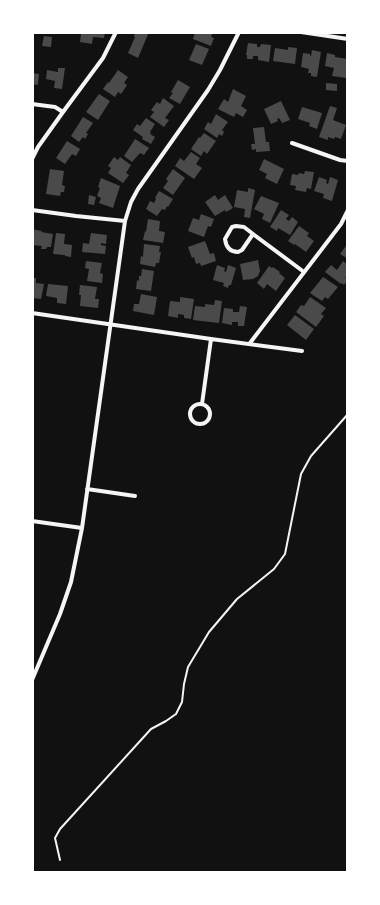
<svg xmlns="http://www.w3.org/2000/svg" width="380" height="905" font-family="Quicksand,sans-serif">
<style>
.building{fill:#4a4a4a}
.lines{fill:none;stroke-linecap:round;stroke-linejoin:round}
.service{stroke:#f5f5f5;stroke-width:2}
.minor{stroke:#f5f5f5;stroke-width:4}
</style>
<rect width="100%" height="100%" fill="#111"/>
<path class="building" d="M76 32H105L104 38 93 37 92 44 80 42 81 34H76Z
M135 32H149L138 58 128 53 135 37 134 36Z
M195 32H213L211 37 214 38 211 46 193 39Z
M44 36 52 37 51 47 42 46Z
M248 43 257 44V47H260L261 44 271 45 269 62 258 60V56H253V59H247V55H246Z
M196 44 209 49 202 65 189 60Z
M288 47 297 48 295 64 273 61 275 48 288 50Z
M312 50 321 52 317 77 311 76V73H308L309 69 301 67 303 53 310 54V56H311Z
M327 53 335 55V57L348 59 346 78 332 76 334 68 325 66Z
M58 68H65L62 89 54 88 55 81 46 79 47 70 58 72Z
M118 70 128 77 124 83 127 85 121 94 118 92 115 97 103 89 108 82 109 83Z
M32 73 39 74 38 85 32 84Z
M178 80 190 87 180 104 169 98 173 93 171 92Z
M326 83 337 84V91L326 90Z
M233 89 246 96 241 106 247 110 243 117 236 113 234 117 218 109 224 99 228 102Z
M99 94 110 101 98 120 86 112Z
M163 98 174 106 165 118 169 120 164 127 150 117 154 112 151 110 157 102 160 104Z
M281 101 290 120 282 123 279 118 277 119 278 121 271 124 264 109Z
M330 106 337 108 333 120 346 125 341 139 335 137 334 139 328 137V140L319 137Z
M302 107 322 113 317 129 309 126 310 123 298 119Z
M216 114 228 122 222 130 224 132 222 136 219 134 217 138 204 129 208 122 211 124Z
M83 117 93 123 86 133 88 134 85 139 83 137 79 142 71 136Z
M146 118 155 124 150 132 151 133 150 134 155 137 151 144 142 139 143 137 133 130 137 124 140 126Z
M264 127 266 142H269L270 151 256 152V149L252 150 251 144H255L253 128Z
M204 133 216 141 207 154 204 151 201 156 191 149 199 137 200 138Z
M135 139 149 148 144 155 140 153 132 162 124 156Z
M67 141 80 149 76 156 72 154 65 164 56 158Z
M191 152 200 158 196 164 202 168 194 179 175 166 180 158 184 161Z
M114 157 118 160 120 157 131 165 126 173 129 175 123 183 108 173 111 168 108 166Z
M264 159 284 169 277 184 265 178 267 174 259 170Z
M50 169 64 171 62 185 65 186 64 192H61L60 196 46 194Z
M173 169 185 178 173 195 163 188 168 181 166 179Z
M305 171 314 172 311 189 307 188 306 192 295 190 296 186 290 185 292 174 298 175 299 173 304 174Z
M319 177 327 180 326 183 328 184 330 177 338 180 332 201 323 198 324 194 314 191Z
M101 178 120 186 113 208 99 203 101 198 97 196 100 188 98 187Z
M248 188 255 190 250 218 244 217 245 209 234 207 237 190 248 192Z
M159 191 173 199 168 207 167 206 165 210 162 209 157 216 146 209 150 201 154 203 156 199 155 198Z
M89 195 96 197 94 205 88 204Z
M215 195 218 200 225 195 233 208 226 212 225 210 215 216 205 202Z
M261 196 279 203 270 223 262 219 264 214 254 209Z
M281 210 289 215 286 219 289 221 292 217 298 222 290 235 278 228 277 231 270 227Z
M201 214 214 219 211 227 208 226 204 237 188 231 193 218 199 220Z
M148 219 160 221 159 231 165 232 163 243 143 240 145 231 146 232Z
M299 226 309 233 307 236 314 241 306 252 295 244 294 245 288 241Z
M32 229 42 231 41 232 53 234 51 247H47L46 249H41L42 246 32 245Z
M56 233 65 234 64 244 72 245 71 257 65 256V255L53 254Z
M91 233 107 235 106 244 101 243V245L106 246 105 254 82 252 83 243 89 244Z
M205 241 210 254 214 253 216 261 201 266 200 263 196 264 194 257 192 258 188 247Z
M348 243V259L340 254Z
M144 244 160 246 159 252H161L159 263H156L155 267 140 264 141 256 143 257Z
M258 260 260 271 258 276 253 279 243 280 240 264Z
M86 261 102 263 100 273 103 274 102 283 87 281 89 269 85 268Z
M343 261 348 265V275L345 278 348 280 344 285 342 283 341 284 325 272 331 265 337 270Z
M217 265 225 268 224 271 226 272 228 265 236 268 231 285H229L228 288 223 286 224 283 213 280Z
M269 266 272 268 273 267 280 272 279 273 285 278 276 291 267 284 264 289 257 283Z
M142 269 154 271 151 291 136 289 137 280 139 281V276H141Z
M323 277 338 287 328 299 325 297 322 301 310 293Z
M32 278H36V283L44 284 41 299 32 298Z
M48 284 68 286 66 304 57 303V298L46 296Z
M80 285 97 287 95 299H99L98 308 80 306 81 295H79Z
M141 294 157 297 154 315 133 311 134 304H139Z
M180 297 194 299 191 319 184 318V315L178 314V318L168 316 170 301 180 302Z
M310 297 326 308 321 314 324 316 316 327 296 312 301 305 304 306Z
M215 300 222 301 219 323 193 320 195 306 205 307V304L214 305Z
M240 306 247 307 244 326H238V322H232V325L222 323 224 308 233 309V312H239Z
M295 315 314 329 306 340 287 325Z"/>
<g class="lines">
<path class="service" d="M60 860 55 838 60 829 151 729 166 721 176 714 182 702 184 684 188 667 209 632 237 599 274 569 285 554 301 474 311 456 348 414"/>
<path class="minor" d="M301 32 348 39
M32 104 55 107 63 112
M292 143 340 160 348 161
M32 159 38 147 63 112 103 58 116 32
M32 210 76 216 125 221
M236 226 244 227 253 234 242 250 238 252C230 252 226 247 225 239L232 227Z
M253 234 304 272
M32 313 211 339 302 351
M250 343 341 224 348 210
M202 404 211 339
M190 414a10 10 0 1 1 20 0a10 10 0 1 1-20 0Z
M87 489 135 496
M32 521 82 528
M32 680 60 614 71 582 82 528 125 221 131 202 138 189 208 90 220 70 239 32"/>
</g>
<rect width="380" height="905" fill="none" stroke="#ffffff" stroke-width="68"/>
</svg>
